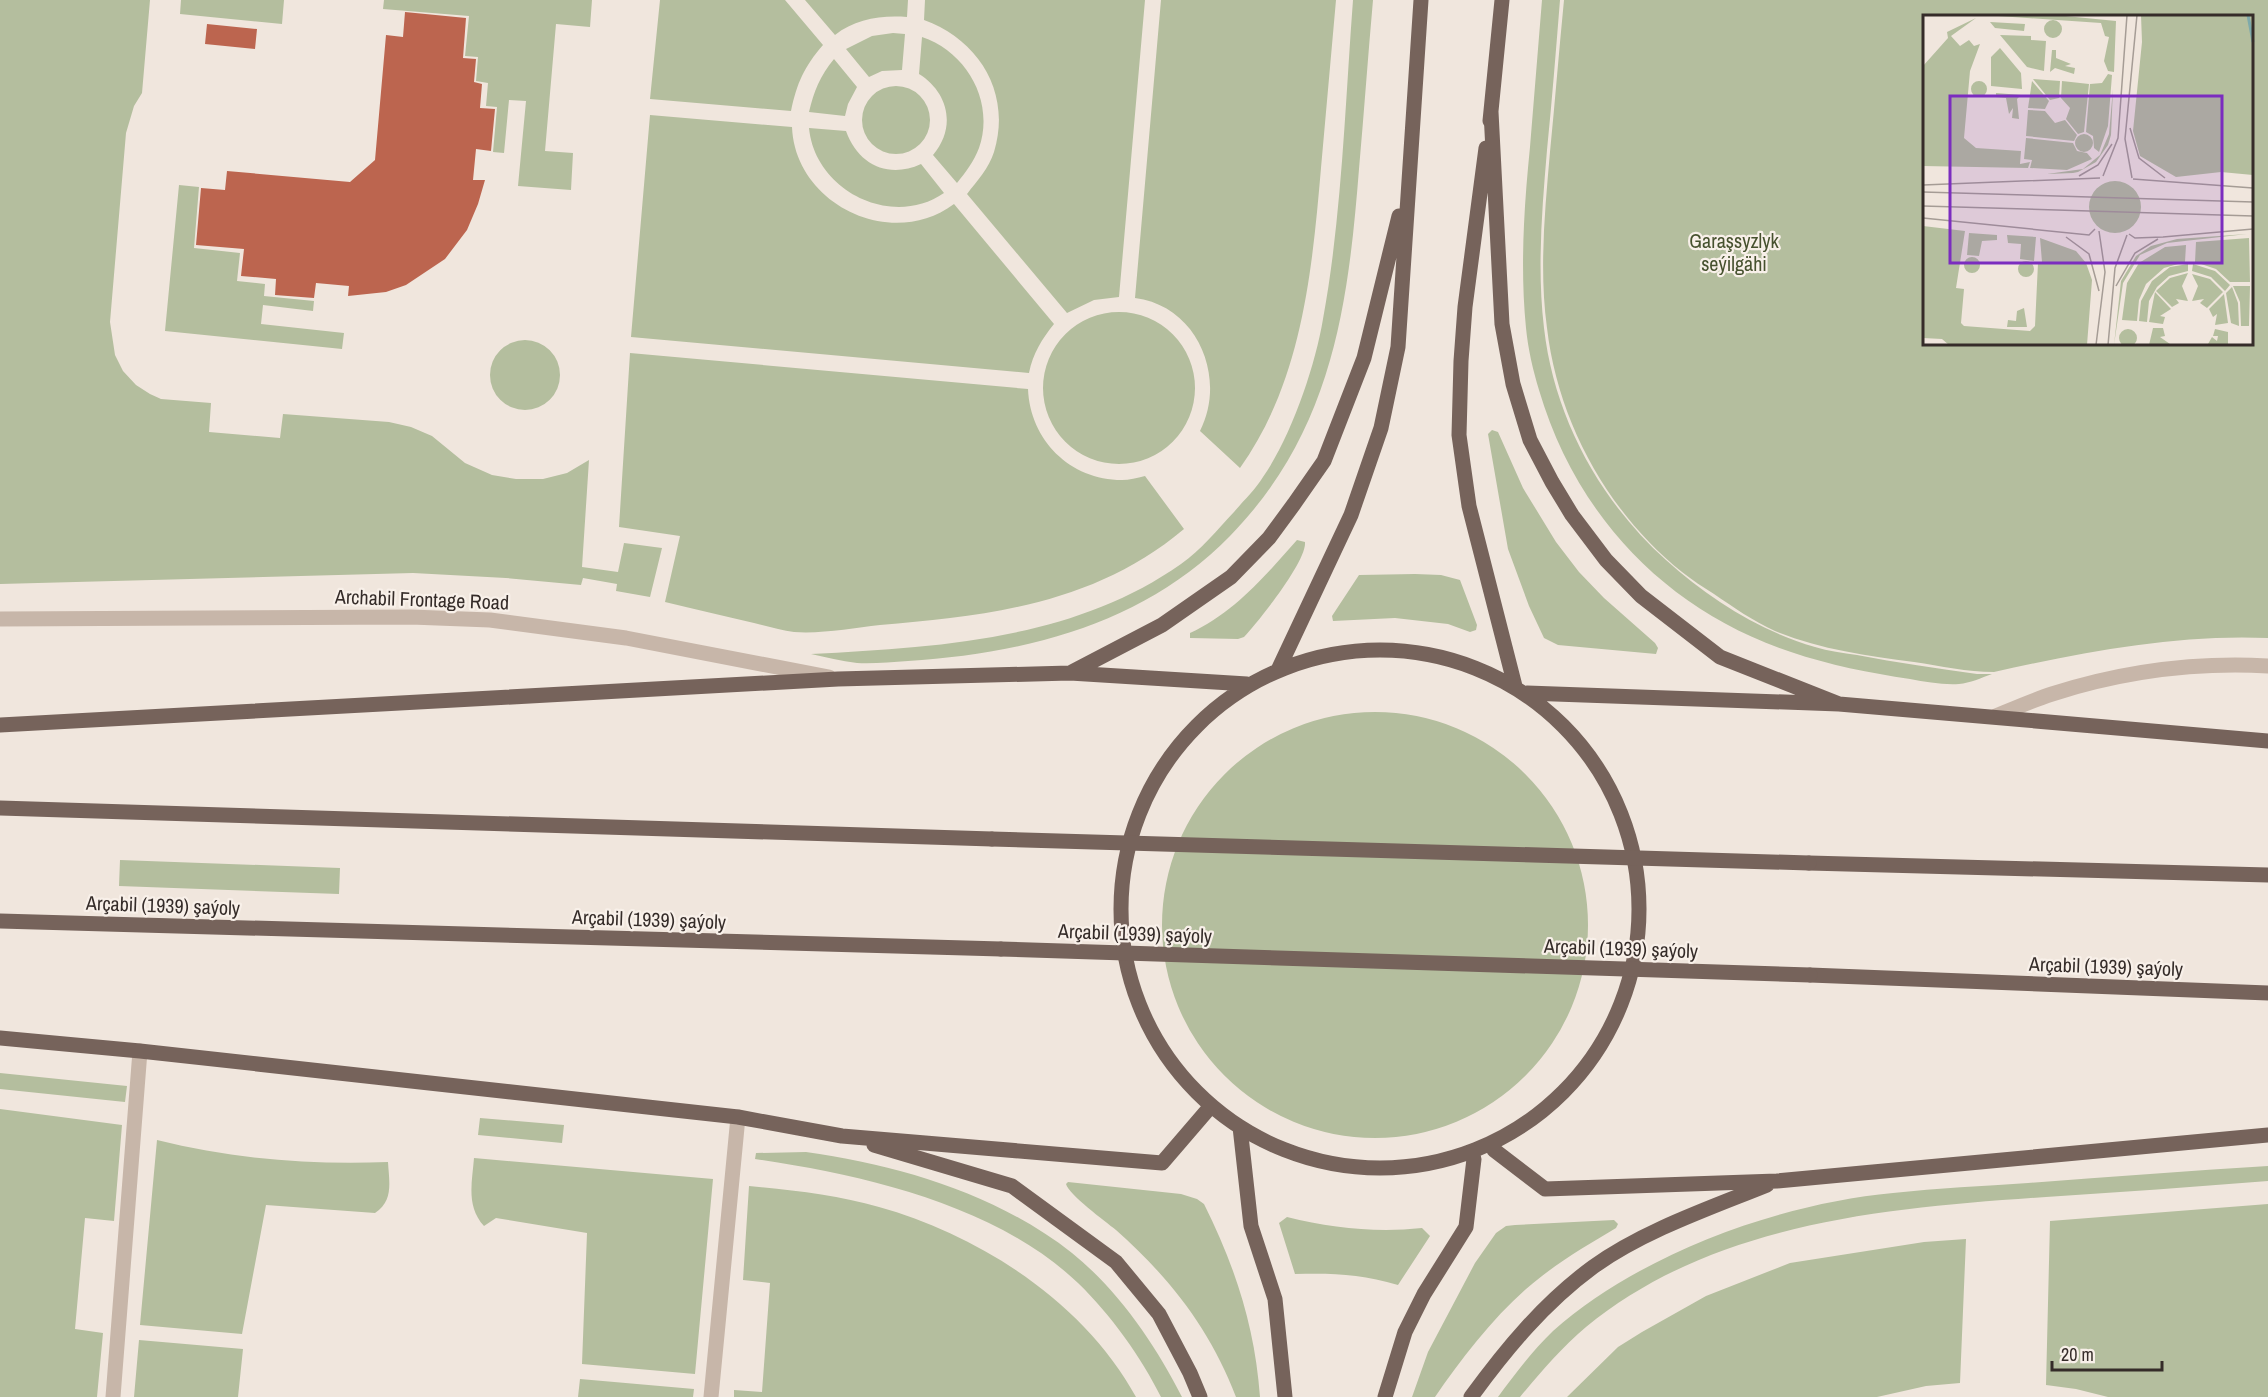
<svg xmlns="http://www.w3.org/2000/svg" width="2268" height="1397" font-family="'Archivo Narrow',sans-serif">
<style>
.green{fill:#b4be9e;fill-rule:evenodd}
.building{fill:#bc654f}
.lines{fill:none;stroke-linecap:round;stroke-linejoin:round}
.lane{stroke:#c7b6a9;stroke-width:15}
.street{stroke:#c7b6a9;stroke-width:15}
.primary{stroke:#76635b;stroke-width:15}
.primary-bridge{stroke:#76635b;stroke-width:15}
.labels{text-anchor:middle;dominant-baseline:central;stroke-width:4.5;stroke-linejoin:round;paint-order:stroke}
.park-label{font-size:20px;fill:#46512e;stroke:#f8f0e9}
.street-label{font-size:20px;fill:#352c29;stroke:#f8f0e9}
.inset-river{fill:none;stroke:#7eaaab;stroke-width:3}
.inset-road{fill:none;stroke:#a59c95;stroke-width:1.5}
.view{fill:#7b2cbf;fill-opacity:0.15;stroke:#7b2cbf;stroke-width:3}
.inset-edge{fill:none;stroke:#352c29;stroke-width:3}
</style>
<rect width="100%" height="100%" fill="#f0e6dd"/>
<path class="green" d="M0 0H150L142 93 134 106 126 133 110 322 115 355 123 371 136 385 150 394 161 399 211 403 209 432 280 438 283 414 389 422 411 427 432 436 465 463 492 475 516 479H543L567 473 589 460 582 567 618 572 624 543 662 548 650 597 616 591 617 584 583 578 581 585 506 578 413 573 0 584Z
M181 0H284L282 24 180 14Z
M384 0H592L590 27 556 24 545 151 573 153 571 190 518 186 526 101 509 100 504 153 493 152 497 107 486 106 488 83 476 81 478 57 465 56 469 16 383 9Z
M660 0H785L823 45C804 67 797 83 791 111L650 99Z
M805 0H908L907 17C881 15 855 19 835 35Z
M925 0H1145L1119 297 1094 300 1067 313 967 194C977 181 989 168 994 152 1012 93 979 40 924 20Z
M1161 0H1336C1331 56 1326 112 1321 168 1312 272 1302 381 1240 468L1200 431C1227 378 1198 306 1135 298Z
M1353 0H1373C1368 56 1364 112 1359 169 1348 308 1332 431 1230 536 1178 589 1115 621 1044 640 999 652 954 658 908 661 891 662 873 664 857 663 841 661 826 657 811 654 939 647 1073 640 1181 564 1201 550 1217 530 1234 512 1244 500 1255 490 1263 477 1291 437 1315 367 1323 319 1342 215 1345 106 1353 0Z
M1542 0H1560C1556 50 1552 100 1547 150 1542 209 1537 269 1544 328 1554 417 1600 501 1666 560 1709 599 1760 631 1815 647 1828 651 1843 653 1857 655 1897 663 1937 668 1977 674H1992C1981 678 1970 683 1959 684 1943 685 1926 682 1910 679 1870 673 1829 665 1791 652 1667 611 1576 516 1539 390 1533 370 1528 349 1526 328 1520 267 1524 207 1530 147 1534 98 1538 49 1542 0Z
M1564 0H2268V638C2177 634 2083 652 1994 672 1967 672 1941 666 1914 662 1867 656 1819 649 1775 631 1753 621 1733 607 1714 594 1703 587 1692 580 1682 572 1608 513 1558 422 1547 328 1539 269 1545 210 1550 152 1555 101 1559 51 1564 0ZM1924 16H2252V344H1924Z
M893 33 905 34 902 70 882 71 869 77 846 49 872 36Z
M922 37C967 52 995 102 979 148 974 161 966 172 957 183L933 155C957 127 948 92 919 74Z
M834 59 857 87 848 104 845 116 809 112C814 91 820 76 834 59Z
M862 120a34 34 0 1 1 68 0a34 34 0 1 1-68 0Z
M650 115 792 127C795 204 891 251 954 204L1054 324C1042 339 1033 353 1029 373L631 337Z
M809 128 846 131C858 165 889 179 921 164L944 193C892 229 815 191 809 128Z
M179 185 199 187 194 248 240 253 237 281 265 284 264 296 314 301 313 311 263 305 261 324 344 333 342 349 165 331Z
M1043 388a76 76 0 1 1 152 0a76 76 0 1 1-152 0Z
M490 375a35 35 0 1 1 70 0a35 35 0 1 1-70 0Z
M630 353 1028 389C1030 440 1070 480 1122 480 1129 480 1137 478 1145 476L1184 529C1096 603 991 616 880 625 853 628 822 634 794 632 781 630 767 626 754 623 724 616 694 609 665 602L680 536 619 527Z
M1492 430 1498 432 1523 488 1556 542 1579 572 1604 598 1655 643 1658 648 1656 654 1558 645 1544 638 1529 606 1508 549 1488 434Z
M1297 540 1305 542C1307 561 1258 622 1244 637L1238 639 1190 638V633C1234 613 1266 575 1297 540Z
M1415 574 1441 575 1460 580 1477 625 1476 630 1470 632 1448 624 1395 618 1333 621 1332 616 1359 575Z
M1162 925a213 213 0 1 1 426 0a213 213 0 1 1-426 0Z
M120 860 340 868 339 894 119 886Z
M0 1073 127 1086 125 1102 0 1089Z
M0 1109 122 1125 114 1221 85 1218 75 1329 103 1333 97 1397H0Z
M480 1118 564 1125 562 1143 478 1135Z
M157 1140C233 1159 310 1165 388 1162 389 1181 394 1201 375 1213L266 1205 242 1334 140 1325Z
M806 1152C899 1165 997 1194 1072 1253 1118 1290 1155 1344 1182 1397H1161C1141 1357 1111 1315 1078 1283 996 1205 864 1175 755 1159L756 1153Z
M474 1158 713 1179 695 1374 582 1364 587 1233 496 1218 484 1226C466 1206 472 1183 474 1158Z
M2268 1166V1181C2194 1187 2120 1192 2046 1197 1887 1208 1714 1222 1586 1327 1561 1348 1541 1372 1520 1397H1498C1514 1375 1533 1350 1553 1331 1640 1254 1777 1204 1893 1193 1938 1188 1983 1186 2028 1183 2108 1177 2188 1171 2268 1166Z
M1068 1182 1181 1194 1197 1199 1204 1204C1235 1266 1255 1327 1260 1397H1236C1210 1329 1170 1278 1116 1230 1105 1221 1069 1195 1066 1184Z
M749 1186C792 1190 838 1195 879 1207 980 1235 1085 1303 1136 1397H734V1390L762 1392 770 1283 743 1280Z
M2268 1204V1397H2108L2076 1389 2046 1385 2050 1221Z
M1287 1217C1332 1228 1376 1233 1422 1228L1430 1236 1398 1285C1361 1274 1333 1273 1295 1274L1279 1223Z
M1614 1220 1618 1224 1616 1228C1591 1243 1565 1258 1542 1276 1501 1307 1464 1355 1435 1397H1412L1428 1352 1475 1263 1496 1233 1506 1226 1515 1225Z
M1966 1239 1960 1383 1926 1386 1877 1397H1567L1618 1347 1642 1332 1706 1296 1790 1263 1924 1242Z
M139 1340 243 1349 238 1397H134Z
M580 1379 694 1389 693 1397H578Z"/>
<path class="building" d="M405 12 466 18 463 58 476 59 474 82 482 84 480 108 495 109 491 151 476 149 473 180H485L478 204 467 230 445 259 406 285 386 292 348 296 349 286 316 283 314 298 275 295 276 279 241 276 244 249 196 245 201 188 225 190 227 171 350 182 375 160 386 35 403 37Z
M207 24 257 29 255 49 205 44Z"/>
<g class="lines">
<path class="lane" d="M113 1397 140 1051
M711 1397 738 1117"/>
<path class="street" d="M0 619 411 617 490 620 626 638 829 677
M1996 716C2015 708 2033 700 2052 694 2121 672 2196 662 2268 666"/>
<path class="primary" d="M1491 112 1502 324 1513 384 1530 440 1552 482 1572 515 1606 560 1641 596 1720 657 1839 704
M1490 121 1502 0
M1486 148 1465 307 1461 361 1459 435 1469 506 1515 686
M1121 909a259 259 0 1 1 518 0a259 259 0 1 1-518 0Z
M1279 668 1351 515 1381 428 1398 347 1421 0
M1072 672 1162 625 1231 577 1269 538 1294 504 1324 461 1364 358 1399 216
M1527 693 1839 704 2268 741
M0 725 838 679 1070 673 1247 684
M0 808 992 839
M1809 863 2268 875
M0 921 1001 949
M1810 975 2268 993
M0 1038 140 1051 738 1117 842 1136 1162 1163 1211 1106
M1240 1127 1251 1226 1275 1299 1285 1397
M874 1145 1012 1186 1116 1262 1159 1314 1190 1373 1200 1397
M1494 1150 1545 1189 1777 1181 2268 1135
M1385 1397 1405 1332 1424 1294 1466 1227 1474 1159
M1471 1397C1506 1349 1544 1303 1593 1267 1643 1231 1710 1208 1767 1185"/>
<path class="primary-bridge" d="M992 839 1809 863
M1001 949 1810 975"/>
</g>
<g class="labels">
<g class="park-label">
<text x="1734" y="240">Garaşsyzlyk<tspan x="1734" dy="23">seýilgähi</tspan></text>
</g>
<g class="street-label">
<text transform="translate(422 599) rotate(2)">Archabil Frontage Road</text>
<text transform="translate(163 905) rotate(2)">Arçabil (1939) şaýoly</text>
<text transform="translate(649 919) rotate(2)">Arçabil (1939) şaýoly</text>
<text transform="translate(1135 933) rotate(2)">Arçabil (1939) şaýoly</text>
<text transform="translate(1621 948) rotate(2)">Arçabil (1939) şaýoly</text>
<text transform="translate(2106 966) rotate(2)">Arçabil (1939) şaýoly</text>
</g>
</g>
<g transform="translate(1923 15)">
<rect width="330" height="330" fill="#f0e6dd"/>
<path d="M61 0H132L193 6 191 57 185 56 181 46 186 22 182 21 178 8ZM218 0H330V160L298 157 253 162 217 141 210 116 219 27ZM53 3 28 21 37 31 46 25 51 31 57 29 47 56 41 123 53 133 98 136 97 149 107 147 105 153 0 151V51L25 23 24 17ZM121 14a9 9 0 1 1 18 0a9 9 0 1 1-18 0ZM67 7 102 9 101 16 72 13ZM77 20 108 21V25L123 26 121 56 104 52ZM77 33 98 58 99 74 68 71V42ZM129 35H133V43L148 49 142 51 152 53 151 59 132 53 127 57ZM185 59 189 60 185 111 176 137 171 133 170 121 163 117 167 69 179 68ZM110 64 137 66 136 83 127 85ZM48 74a8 8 0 1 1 16 0a8 8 0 1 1-16 0ZM109 66 126 86 122 94 105 93ZM139 66 166 69 161 117 155 119 143 104 147 93 138 83ZM190 74 188 120 185 130 173 147 155 157 150 158 124 159 160 154 177 140 186 119ZM73 78 98 80 94 84 96 104 89 103 90 93 86 99 83 83 73 82ZM105 95 122 96 132 108 142 105 154 120 151 126 103 121ZM152 128a9 9 0 1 1 18 0a9 9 0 1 1-18 0ZM103 123 150 128 154 136 164 138 169 144 144 155 107 153 109 145 101 144ZM166 192a26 26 0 1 1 52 0a26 26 0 1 1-52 0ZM0 211 42 216 33 273 41 274 38 308 41 311 107 316 112 311 115 248 119 247 117 223 153 236 163 248 169 265 164 330H26L19 324 0 323ZM46 218 74 220V225L59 226 56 241 44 240ZM324 219 244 228 217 240 200 268 191 330 198 266 213 241 228 231 254 224ZM84 220 113 222 111 246 97 244 98 229 85 228ZM326 223 327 267H307L293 254 272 247 273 227ZM263 230 262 247 241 253 223 269 216 285 214 306 199 305 204 268 216 248 242 232ZM41 250a8 8 0 1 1 16 0a8 8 0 1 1-16 0ZM95 254a8 8 0 1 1 16 0a8 8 0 1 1-16 0ZM265 249V256L246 261 234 272 226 286 224 307 216 306 218 286 229 266 247 252ZM270 249 292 256 307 270 302 276 288 262 269 256ZM265 258 259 271 265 286 253 284 256 288 249 292 233 276 247 263ZM269 259 287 264 300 277 284 293 277 288 281 284 269 286 275 271ZM310 271H327L326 311H318L317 287ZM309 272 315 288 316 311 308 308 303 278ZM232 277 248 294 237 301 242 302 240 309 226 307ZM301 279 305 308 292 310 294 299 290 302 286 294ZM101 293 104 312H84L85 305 93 306 94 296ZM230 313H240L242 321 237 322 247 329 226 330ZM292 314 305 317V330L285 329 289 322 294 326 295 321H290ZM196 323a9 9 0 1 1 18 0a9 9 0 1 1-18 0Z" fill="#b4be9e"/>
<path class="inset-river" d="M325 0 330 27"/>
<path class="inset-road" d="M207 113 216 143 242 163M156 161 175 150 189 129M180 161 195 123 204 0M209 163 202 124 214 0M210 164 330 173M0 170 177 163M0 177 330 187M0 191 330 201M0 203 166 220 172 214M206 219 212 223 240 222 330 214M143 222 166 239 176 276M193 271 212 238 235 224M173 330 182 257 176 216M185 330 192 253 204 220"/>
<path class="view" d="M27 81H299V248H27Z"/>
<rect width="330" height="330" class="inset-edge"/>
</g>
<path d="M2052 1361v9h110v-9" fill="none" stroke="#352c29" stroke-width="3"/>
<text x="2061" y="1361" font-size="18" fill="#352c29" stroke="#f8f0e9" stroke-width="4.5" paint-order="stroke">20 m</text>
</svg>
